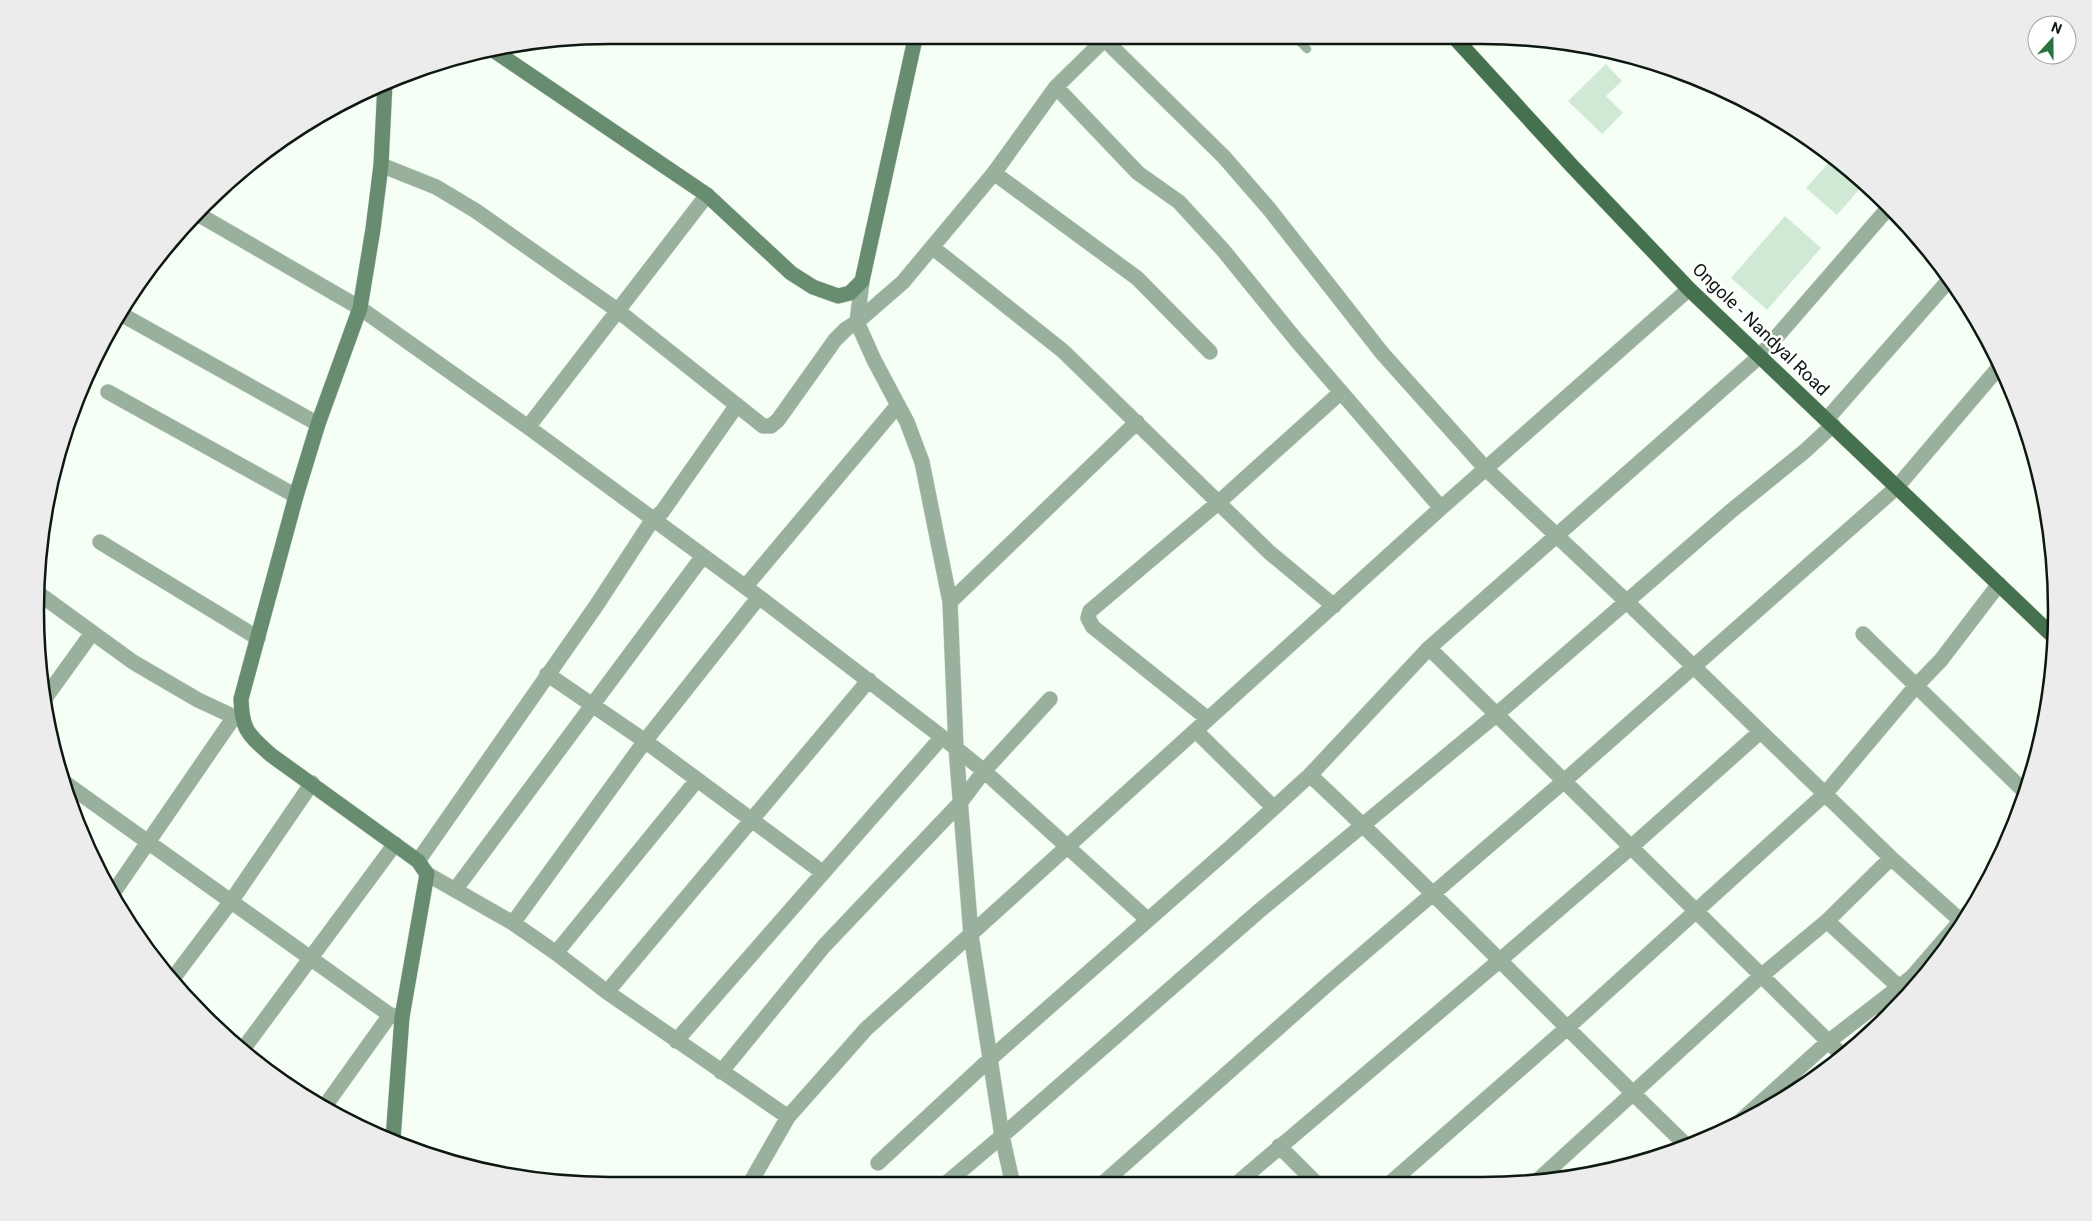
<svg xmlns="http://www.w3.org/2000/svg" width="2092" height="1221" font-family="Roboto,sans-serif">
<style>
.building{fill:#d0e9d4}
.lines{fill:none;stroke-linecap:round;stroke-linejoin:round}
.service-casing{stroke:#d0dad1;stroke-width:9}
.minor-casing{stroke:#d0dad1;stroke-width:16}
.secondary-casing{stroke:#d0dad1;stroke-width:16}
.primary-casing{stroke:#d0dad1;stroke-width:16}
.service{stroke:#98b09c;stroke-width:8}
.minor{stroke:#98b09c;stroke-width:15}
.secondary{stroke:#688c6f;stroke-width:15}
.primary{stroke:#45714f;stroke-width:15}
.labels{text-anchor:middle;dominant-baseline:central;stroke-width:5;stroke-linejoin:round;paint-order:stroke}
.street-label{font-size:18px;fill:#0e1710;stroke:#fff}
.rim{fill:none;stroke:#0e1710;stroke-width:2.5}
</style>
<rect width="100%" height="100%" fill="#f5fff6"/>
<path class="building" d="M1606 64 1622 81 1606 96 1623 113 1602 134 1568 101Z
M1833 158 1864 184 1837 215 1806 188Z
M1785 216 1821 248 1767 310 1731 278Z"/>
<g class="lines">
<defs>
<path id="service" d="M1295 37 1307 49"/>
<path id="minor" d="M1103 38 1224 157 1270 210 1382 353 1486 469 1626 601 1891 858 1961 921
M1056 87 1138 173 1179 202 1223 250 1297 341 1441 508
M381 165 436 187 476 211 617 310 763 426H771L778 420 835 340 846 329 857 322 903 282 994 173 1056 87 1106 38
M994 173 1137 278 1210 352
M196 213 360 308 528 427 759 597 942 737 984 771 1147 919
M932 247 1063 351 1269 552 1334 606
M862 281 857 322 874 360 907 422 922 462 950 602 956 748 971 935 1002 1136 1013 1185
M119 313 318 424
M108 392 296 496
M1827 419 1950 279
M528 427 707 195
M100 542 258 638
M745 587 898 405
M38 593 133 662 198 700 241 720
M950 602 1137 422
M1863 634 2025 792
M1429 648 1841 1054
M547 674 645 741 822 872
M43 701 92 633
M1208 719 1093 627 1088 618 1090 611 1219 502 1341 392
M1196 731 1274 808
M1310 775C1438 895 1560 1023 1687 1146
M64 782 390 1015 402 1017
M418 861 596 606 653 519 662 512 737 405
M427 874 513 923 556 953 607 992 788 1117 866 1029 1441 508 1689 289
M455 890 703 556
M111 896 234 717
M1827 921 1899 987
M513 923 645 741 759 597
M556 953 697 780
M171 981 232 900 312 783
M607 992 869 680
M1881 1002 1886 1019
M676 1041 942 737
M244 1048 395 844
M721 1072 824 946 960 803 984 771 1050 699
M325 1106 390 1015
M1737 1124 1828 1042 1912 977 1971 909
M1279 1146 1318 1185
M878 1163 990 1059 1232 846 1310 775 1429 648 1760 356 1890 206
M1537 1181 1761 976 1827 921 1891 858
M749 1185 788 1117
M944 1185 1002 1136 1259 911 1497 714 1731 511 1805 451 1833 425
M1101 1185 1329 983 1563 782 1897 487 2000 366
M1235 1185 1499 961 1630 848 1760 732
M1388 1185 1567 1028 1825 794 1915 687 1941 660 1999 584"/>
<path id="secondary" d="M493 50 707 195 791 273 813 287 838 296 850 293 862 281 915 39
M385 83 381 165 373 229 360 308 318 424 296 496 241 699C242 731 248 734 271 755L418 861 427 874 402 1017 393 1139"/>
<path id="primary" d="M1454 37 1572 166 1689 289 2054 637"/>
</defs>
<use href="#service" class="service-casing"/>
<use href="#minor" class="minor-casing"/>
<use href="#secondary" class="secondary-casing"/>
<use href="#primary" class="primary-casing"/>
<use href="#service" class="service"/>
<use href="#minor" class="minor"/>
<use href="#secondary" class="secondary"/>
<use href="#primary" class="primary"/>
</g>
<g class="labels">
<g class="street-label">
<text transform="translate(1761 329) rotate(44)">Ongole - Nandyal Road</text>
</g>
</g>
<path d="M0 0H2092V1221H0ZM610 44H1482A566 566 0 0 1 2048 610V611A566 566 0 0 1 1482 1177H610A566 566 0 0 1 44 611V610A566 566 0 0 1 610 44Z" fill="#ececec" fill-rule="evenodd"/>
<path class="rim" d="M610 44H1482A566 566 0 0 1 2048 610V611A566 566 0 0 1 1482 1177H610A566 566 0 0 1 44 611V610A566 566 0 0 1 610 44Z"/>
<g transform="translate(2052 40) rotate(21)"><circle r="24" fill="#ffffff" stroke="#9fa29f"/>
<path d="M0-4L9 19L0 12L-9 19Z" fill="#2a723e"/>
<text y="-8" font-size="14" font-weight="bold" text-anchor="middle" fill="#0e1710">N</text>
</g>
</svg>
